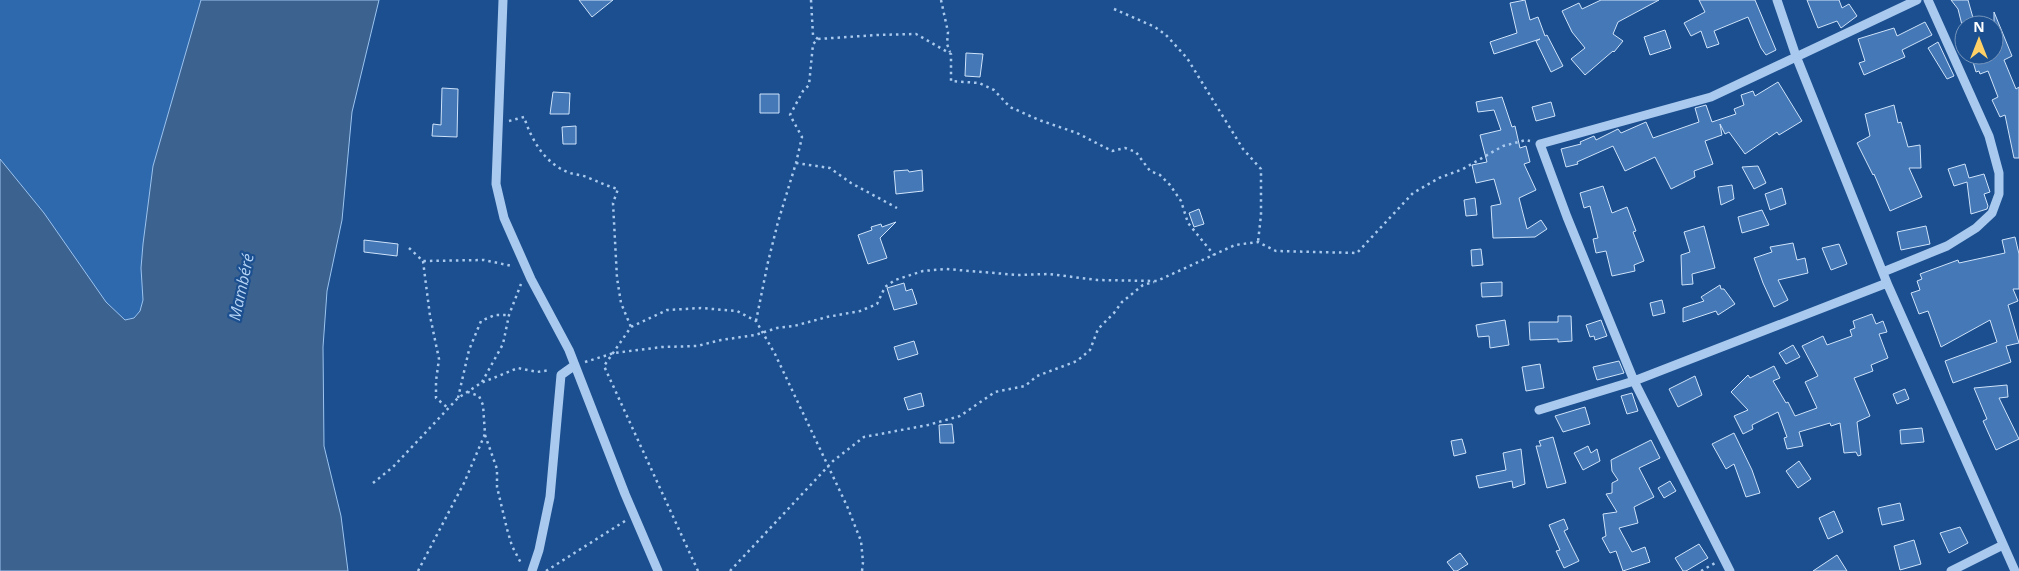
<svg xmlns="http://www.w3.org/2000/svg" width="2019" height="571" font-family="'Open Sans',sans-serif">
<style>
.green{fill:#2e69ad}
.water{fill:#3c6290;stroke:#9cc4f0}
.building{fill:#4478b7;stroke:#cfe3fa}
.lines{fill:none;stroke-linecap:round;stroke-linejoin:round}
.path{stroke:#a9c9ee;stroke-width:2.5;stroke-dasharray:2.5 4;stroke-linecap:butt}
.minor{stroke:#a9c9ee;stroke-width:9}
.labels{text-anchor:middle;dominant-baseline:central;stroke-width:4.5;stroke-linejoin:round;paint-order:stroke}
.water-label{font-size:16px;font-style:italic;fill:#b5d3f5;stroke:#1b4f8f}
</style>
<rect width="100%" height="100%" fill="#1b4f8f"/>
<path class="green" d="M0 0H201L153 166 143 244 141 268 143 300 140 311 134 318 125 320 106 302 44 213 0 159Z"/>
<path class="water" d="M201 0H379L352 112 342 220 327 291 323 347 324 446 341 516 348 571H0V159L44 213 106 302 125 320 134 318 140 311 143 300 141 268 143 244 153 166Z"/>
<path class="building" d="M579 0H613L592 17Z
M1525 0 1530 20 1538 17 1545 36 1547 35 1563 66 1551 72 1536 41 1540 39 1494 54 1490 42 1517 33 1510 3Z
M1601 0H1659L1618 22 1613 34 1623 41 1614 52 1613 51 1585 75 1571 59 1585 48 1572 32 1562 11 1579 3 1582 9Z
M1699 0H1755L1776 50 1766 55 1761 48 1748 17 1714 31 1719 44 1707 48 1701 31 1691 36 1684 23 1705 12Z
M1807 0H1839L1842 8 1849 4 1857 16 1841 28 1837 21 1818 28Z
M1951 0H1968L1975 25H1962L1958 9Z
M1994 12 2012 56 2004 60 2016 89 2019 87V158H2014L2005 115 2000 117 1992 100 1998 97 1988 71 1980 74 1979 71 1976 72 1971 55H1994Z
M1925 22 1932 35 1902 50 1905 57 1864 75 1859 63 1865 61 1858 39 1894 28 1897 36Z
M1665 30 1671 48 1650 55 1644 37Z
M1938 42 1954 76 1947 79 1928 48Z
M966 53 983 54 980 77 965 76Z
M1778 82 1802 121 1779 135 1777 132 1745 154 1729 132 1725 134 1720 124 1722 135 1705 141 1713 164 1694 171 1695 177 1671 189 1655 157 1625 171 1613 146 1577 162 1578 164 1566 167 1561 149 1581 144 1580 142 1594 136 1596 140 1618 129 1621 133 1646 122 1653 138 1699 122 1695 108 1706 105 1712 122 1736 114 1734 109 1744 105 1741 95 1753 91 1755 96Z
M442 88 458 89 457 137 432 136 433 124 441 125Z
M553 92 570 93 569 114H550Z
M760 94H779V113H760Z
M1502 97 1512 127 1515 126 1520 148 1526 146 1530 162 1524 164 1536 190 1519 198 1527 229 1541 220 1547 229 1535 237 1493 238 1491 206 1501 204 1494 179 1476 183 1472 165 1487 162 1480 135 1501 130 1494 110 1478 112 1476 102Z
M1551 102 1555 116 1536 121 1532 107Z
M1894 105 1898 123 1901 122 1908 147 1920 145 1921 168H1909L1922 197 1890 211 1874 174 1873 175 1857 143 1870 136 1865 114Z
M576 126V144H563L562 127Z
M1965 164 1969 178 1984 174 1990 192 1984 194 1988 206 1987 209 1971 214 1967 182 1954 186 1948 169Z
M1758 166 1766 183 1754 189 1742 167Z
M908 170 909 172 922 170 923 191 896 194 894 171Z
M1732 185 1734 199 1721 205 1718 187Z
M1603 186 1612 213 1627 207 1636 231 1633 232 1644 261 1634 265 1635 271 1612 276 1606 251 1596 253 1593 239 1598 238 1590 206 1584 208 1580 193Z
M1782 188 1786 204 1770 210 1765 194Z
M1475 198 1477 215 1466 216 1464 200Z
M1199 209 1204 224 1194 227 1189 213Z
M1762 210 1769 225 1742 233 1738 217Z
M896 222 880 238 887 258 868 264 858 235 872 230 871 227 881 224 882 227Z
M1704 226 1715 268 1692 274 1693 284 1682 285 1681 255 1690 252 1684 232Z
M1926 226 1930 244 1901 250 1897 232Z
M2015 237 2019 254V289H2013L2018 301 2008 305 2019 343 2006 346 2011 362 1953 383 1945 361 1997 342 1990 320 1941 347 1928 311 1919 314 1911 293 1920 290 1917 281 1922 279 1920 274 1958 260 1959 263 2005 253 2002 240Z
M364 240 398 244 397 256 364 252Z
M1793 243 1797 260 1805 258 1808 273 1778 280 1788 300 1774 307 1763 283 1754 258 1772 252 1770 247Z
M1839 244 1847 264 1831 270 1822 248Z
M1481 249 1483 265 1472 266 1471 250Z
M1502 282V296L1482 297 1481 283Z
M904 283 906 291 912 289 917 304 894 310 887 288Z
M1720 285 1721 289H1724L1735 304 1718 315 1716 311 1683 322V308L1704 301 1701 297Z
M1662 300 1665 313 1653 316 1650 303Z
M1872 314 1876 324 1883 321 1887 332 1879 334 1888 358 1871 365 1873 371 1854 378 1870 416 1857 422 1861 455 1858 456 1856 452 1844 453 1840 423 1831 426 1830 423 1799 432 1803 446 1787 449 1784 438 1787 437 1778 412 1752 425 1753 429 1743 434 1734 416 1748 410 1731 392 1748 375 1750 378 1774 366 1780 378 1773 381 1786 403 1788 402 1795 416 1817 408 1805 382 1818 376 1802 346 1823 336 1827 345 1852 336 1850 330 1855 328 1853 321Z
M1558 316H1571L1572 341 1558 342V339L1530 340 1529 322H1558Z
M1505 320 1509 345 1490 348 1489 336 1478 337 1476 325Z
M1601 320 1607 336 1595 340 1594 336 1590 337 1586 325Z
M914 341 918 354 898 360 894 347Z
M1793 345 1800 357 1786 364 1779 353Z
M1619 361 1624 373 1597 380 1593 367Z
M1540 364 1544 388 1526 391 1522 367Z
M1695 376 1702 395 1678 407 1669 389Z
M2007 385 2008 397 1999 398 2019 439 1996 450 1983 421 1987 419 1974 388Z
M1905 389 1909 399 1897 404 1893 394Z
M921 393 924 406 908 410 904 398Z
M1632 393 1638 411 1627 414 1621 396Z
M1585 407 1590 424 1563 432 1555 416Z
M952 424 954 443H940L939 425Z
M1922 428 1924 442 1901 444 1900 430Z
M1734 433 1752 470 1760 493 1746 497 1734 464 1726 469 1712 444Z
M1553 437 1566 483 1547 488 1536 446H1541L1539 441Z
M1462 439 1466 453 1454 456 1451 441Z
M1651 440 1660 458 1639 468 1654 497 1634 507 1638 523 1619 528 1632 552 1645 547 1650 562 1623 571 1616 551 1610 553 1602 538 1606 536 1603 514 1617 512 1606 494 1612 493V483L1618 480 1612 471 1611 460Z
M1588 446 1591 453 1597 449 1600 461 1583 470 1574 453Z
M1521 449 1525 484 1513 488 1512 481 1479 488 1476 476 1506 470 1503 453Z
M1799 461 1811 479 1798 488 1786 471Z
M1670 481 1676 491 1664 498 1658 488Z
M1900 503 1904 520 1882 525 1878 508Z
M1834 511 1843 532 1828 539 1819 518Z
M1564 519 1568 529 1564 531 1579 561 1564 568 1556 551 1560 550 1549 525Z
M1960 527 1968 543 1949 553 1940 533Z
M1914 540 1921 564 1900 570 1894 546Z
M1699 544 1708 558 1686 571H1683L1675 558Z
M1460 553 1468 564 1457 571H1454L1447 562Z
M1837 555 1847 571H1813Z"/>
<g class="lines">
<path class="path" d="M811 0 813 35 818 39
M941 0 948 32 947 44 950 52
M1114 9 1155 27 1166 35 1187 58 1243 149 1261 169V215L1258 242
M509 121 524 117C532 141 545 164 570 173 576 175 583 175 589 178 599 182 607 186 618 189L613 203 617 278 621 303 631 327
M796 163 830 168 851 183 897 208
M409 248 423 261 484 260 512 266
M423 261 430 316 439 359 436 381V398L448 408
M756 321 768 262 778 222 796 163 802 137 790 115 803 91 809 85 813 44 818 39 877 35 916 34 951 54V81L979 83 994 90 1010 107 1039 120 1077 133 1112 151 1125 148 1136 152 1150 171 1160 175 1170 185 1181 201 1188 223 1214 255
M585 362 614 353 662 347 697 346 721 340 755 335 777 328 794 326 827 317 860 311 877 304 885 287 895 280 923 271 946 269 1018 275 1049 274 1097 280 1157 281 1235 245 1258 242 1276 251 1357 253 1413 193 1439 178 1463 169 1503 146 1526 140 1530 141
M482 382 503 344 509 315 521 284
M458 398 469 350 481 321 495 315H509
M485 435 497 469V487L507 529 512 546 522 565
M373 483 393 467 458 398 481 383 518 368 537 372 550 370
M418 571 464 483 485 434 483 405 479 396 468 392
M546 571 625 521
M698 571 604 366 631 327 667 310 701 308 737 311 756 321 775 354 847 506 861 541 863 562 862 571
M730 571 833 461 864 437 928 425 960 416 995 392 1025 386 1037 376 1077 361 1090 350 1098 329 1114 313 1122 302 1143 285 1154 282
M1701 571 1715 563"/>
<path class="minor" d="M503 0 496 184 504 218 531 279 569 350 625 494 658 571
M1777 0 1796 56 1887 283 2015 571
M1883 272 1947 246 1976 228 1992 213 1999 194V173L1989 136 1928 0
M1539 410 1634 381 1887 283
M532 571 539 550 550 497 561 375 575 365
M1730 571 1634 381 1567 217 1540 144 1711 97 1917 0
M1951 571 2003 545"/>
</g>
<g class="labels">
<g class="water-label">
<text transform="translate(241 287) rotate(-78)">Mambéré</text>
</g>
</g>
<g transform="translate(1979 40)"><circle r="24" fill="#1b4f8f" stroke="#7695bc"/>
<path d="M0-4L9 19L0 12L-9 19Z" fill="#ffd166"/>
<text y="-8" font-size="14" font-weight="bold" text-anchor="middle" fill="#ffffff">N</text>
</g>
</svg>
